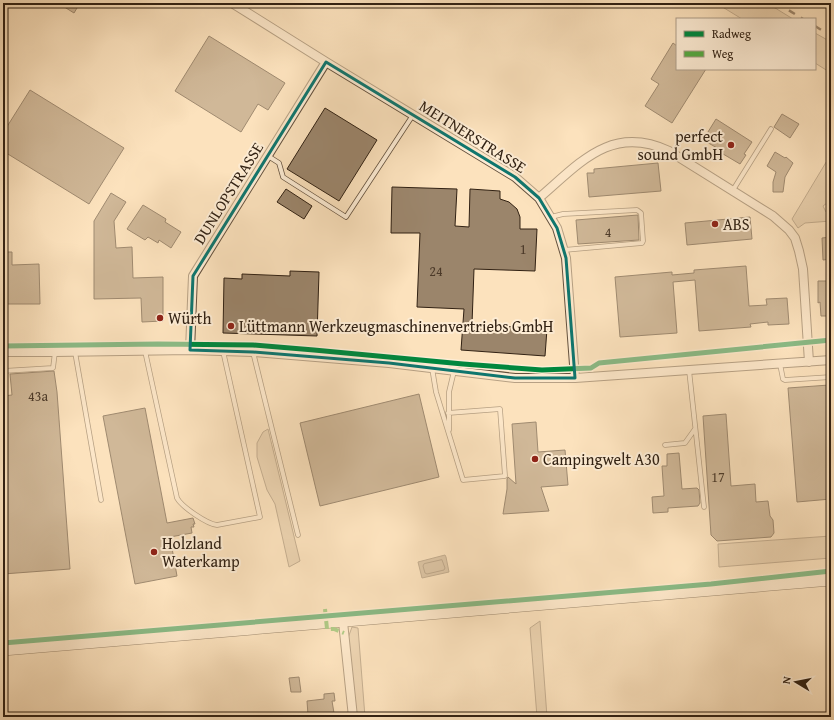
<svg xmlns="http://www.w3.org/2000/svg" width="834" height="720" font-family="'Gentium Book Plus',serif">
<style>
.green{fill:#d9c1a0;stroke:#85715a}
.water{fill:#b7a083;stroke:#816d56}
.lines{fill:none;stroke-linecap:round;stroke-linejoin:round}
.shore{stroke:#74604b;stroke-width:1}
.building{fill:#9b856b;stroke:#312113}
.service-casing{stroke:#64513e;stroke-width:5.5}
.minor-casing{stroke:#64513e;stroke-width:10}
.secondary-casing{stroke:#312113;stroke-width:12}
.service{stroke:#fdecd4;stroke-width:4}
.minor{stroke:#fdecd4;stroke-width:8}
.secondary{stroke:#fdecd4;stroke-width:11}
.rail{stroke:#312113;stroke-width:2.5;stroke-dasharray:7 7;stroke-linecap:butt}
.quiet{stroke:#54aa42;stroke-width:4;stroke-dasharray:8 4;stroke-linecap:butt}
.cycleway-casing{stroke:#fdecd4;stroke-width:8}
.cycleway{stroke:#00873e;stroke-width:5}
.marked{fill:none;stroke:#0f766e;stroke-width:3;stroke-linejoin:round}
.poi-dot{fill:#8f2418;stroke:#fdecd4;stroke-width:1.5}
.labels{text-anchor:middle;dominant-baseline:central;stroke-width:4;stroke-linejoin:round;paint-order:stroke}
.number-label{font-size:14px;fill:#4c3a29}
.street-label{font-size:16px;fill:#312113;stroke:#fdecd4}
.poi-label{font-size:16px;fill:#312113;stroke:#fdecd4;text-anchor:start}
</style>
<rect width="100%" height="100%" fill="#fce2bd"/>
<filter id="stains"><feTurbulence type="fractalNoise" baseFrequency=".005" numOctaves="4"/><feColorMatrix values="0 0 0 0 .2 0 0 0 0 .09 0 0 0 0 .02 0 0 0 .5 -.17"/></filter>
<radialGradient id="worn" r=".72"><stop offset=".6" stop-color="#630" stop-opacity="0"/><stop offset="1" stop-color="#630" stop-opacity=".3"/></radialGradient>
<path class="green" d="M716 3H767L793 19H742Z
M815 33 831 42V73L815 63Z
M831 154V200L823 206 826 212 831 210V221L805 223 798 228 792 219Z
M268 429 300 561 289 567 275 504 267 490 257 457V443L263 432Z
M831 536V558L719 567 718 544Z
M540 621 547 717H537L530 628Z
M352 627 358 628 365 717H352L348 638Z"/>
<path class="water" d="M445 555 446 557 449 572 422 578 418 562Z"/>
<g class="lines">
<path class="shore" d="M442 560 445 568 444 570 427 574 425 573 423 566 424 564Z"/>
</g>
<path class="building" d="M58 3H80L74 13Z
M209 36 285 83 268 110 258 104 241 132 175 91Z
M673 43 677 46V69H706L672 123 645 106 659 84 651 79Z
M30 90 124 148 89 204 3 151V133Z
M325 108 377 140 339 201 287 169Z
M782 114 799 124 790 138 774 127Z
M716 119 752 142 744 154 746 155 740 164 718 151 719 149 703 140Z
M775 152 785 158 786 157 793 163 785 177 783 192H773V182L776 172 767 166Z
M658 163 661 191 589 197 587 173H594V169Z
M392 187 457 189 455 226 469 227 470 189 500 191V199L509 202 517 209 520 217V229H537L535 271 474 269 472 324 547 329 545 356 461 350 464 309 417 307 420 233H391Z
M286 189 312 206 304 219 277 202Z
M111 193 126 202 114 221 116 248 132 247 133 278 163 277V321L142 322 141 298 94 299V221Z
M143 205 166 219 165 222 181 232 171 248 159 240 158 243 148 237 145 240 127 229Z
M638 215 639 240 578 244 576 220Z
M750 217 752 239 687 245 685 223Z
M831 237V259L823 260 822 238Z
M3 252H12V265L39 264 40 304H3Z
M746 266 749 306 767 305 766 299 787 298 789 324 768 325V322L750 324 751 327 699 331 695 280 673 282 677 333 620 337 615 277 672 272V275L694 273V270Z
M290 271 319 272 317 336 223 333 224 278 242 279V274L290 276Z
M818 281H831V316H821L820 302 818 303Z
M54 371 57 392 70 569 3 574V396L12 395 10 374Z
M829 385 831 413V499L797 502 788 388Z
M419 394 439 477 320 506 300 423Z
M145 408 167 523 193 518 195 524H193L194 527H191L192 533 170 537 177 576 135 584 103 416Z
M726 414 731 486 755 484 756 502 768 501 770 516 773 520 774 533 771 537 717 541 711 535 703 416Z
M536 422 538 452 565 450 568 485 541 487 549 511 503 514 507 489V479L508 477 516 484 512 424Z
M679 453 682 489 697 488 699 490 700 503 698 506 668 508V512L653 513 652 497 664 496 662 466H667V454Z
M299 677 301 692H291L289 678Z
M334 693 335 701H332L334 713 308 715 307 701 324 699V694Z"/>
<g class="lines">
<defs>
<path id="service" d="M268 156 279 163 283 177 346 217 413 115
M733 190 771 129
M551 217 563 214 637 210 641 213 643 241 642 243 564 250
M145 351 177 498C182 507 207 524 217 525L260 517 223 351
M75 352 101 500
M253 352 298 535
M780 364 783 379 785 380 831 377
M432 368 436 392 463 480 505 476 500 409 448 413
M689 370 704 507
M3 371 53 368 55 352
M449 430V392L454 371
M665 445 685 443 695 429"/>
<path id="minor" d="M232 3 326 62 515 177 539 198 557 228 566 258 575 378
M539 198C580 163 611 124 669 151L773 216 789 230 795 238 799 251 803 269 809 362
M190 350 193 276 326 62
M3 352H55L190 350 253 352 389 363 515 378H575L831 360
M343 622 353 717"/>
<path id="secondary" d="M3 650 831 580"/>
</defs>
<use href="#service" class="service-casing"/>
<use href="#minor" class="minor-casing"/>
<use href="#secondary" class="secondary-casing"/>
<use href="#service" class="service"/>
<use href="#minor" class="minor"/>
<use href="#secondary" class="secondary"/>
<path class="rail" d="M777 3 803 19
M815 26 831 36"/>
<path class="quiet" d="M325 609 327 629H334L344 633"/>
<defs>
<path id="cycleway" d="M3 346 158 344 253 345 314 350 463 364 542 370 591 368 599 363 831 340
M3 643 711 584 831 571"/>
</defs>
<use href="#cycleway" class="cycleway-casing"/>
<use href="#cycleway" class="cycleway"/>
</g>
<path d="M0 0H834V720H0ZM326 62 515 177 539 198 557 228 566 258 575 378H515L389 363 253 352 190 350 193 276Z" fill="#fce2bd" fill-opacity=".55" fill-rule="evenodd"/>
<path class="marked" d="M326 62 515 177 539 198 557 228 566 258 575 378H515L389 363 253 352 190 350 193 276Z"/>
<g class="poi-dot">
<circle cx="731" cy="145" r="4"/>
<circle cx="715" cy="224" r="4"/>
<circle cx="160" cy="318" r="4"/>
<circle cx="231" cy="326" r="4"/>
<circle cx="535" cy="459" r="4"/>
<circle cx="154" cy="552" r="4"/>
</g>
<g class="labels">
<g class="number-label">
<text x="608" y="232">4</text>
<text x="523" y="249">1</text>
<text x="436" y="271">24</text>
<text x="38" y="396">43a</text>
<text x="718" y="477">17</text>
</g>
<g class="street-label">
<text transform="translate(473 136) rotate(32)">MEITNERSTRASSE</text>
<text transform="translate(228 193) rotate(-58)">DUNLOPSTRASSE</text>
</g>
<g class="poi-label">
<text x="723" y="136" text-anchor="end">perfect<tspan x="723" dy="18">sound GmbH</tspan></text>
<text x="723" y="224">ABS</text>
<text x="168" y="318">Würth</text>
<text x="239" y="326">Lüttmann Werkzeugmaschinenvertriebs GmbH</text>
<text x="543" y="459">Campingwelt A30</text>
<text x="162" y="543">Holzland<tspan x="162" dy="18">Waterkamp</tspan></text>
</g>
</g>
<rect width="834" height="720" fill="none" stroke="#fce2bd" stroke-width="16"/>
<rect x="4" y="4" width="826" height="712" fill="none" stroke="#312113" stroke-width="2"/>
<rect x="8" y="8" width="818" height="704" fill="none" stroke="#312113"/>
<rect x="676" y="18" width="140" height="52" fill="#fdecd4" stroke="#ab9b87"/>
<rect x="684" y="31" width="20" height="6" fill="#00873e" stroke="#ab9b87"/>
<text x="712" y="38" font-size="12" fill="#312113">Radweg</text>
<rect x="684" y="51" width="20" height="6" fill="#54aa42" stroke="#ab9b87"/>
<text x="712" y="58" font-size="12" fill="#312113">Weg</text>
<g transform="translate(796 682) rotate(280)" stroke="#fdecd4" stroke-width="3" paint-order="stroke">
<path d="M0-3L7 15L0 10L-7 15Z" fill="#312113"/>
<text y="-6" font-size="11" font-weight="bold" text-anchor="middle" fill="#312113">N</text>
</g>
<rect width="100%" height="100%" filter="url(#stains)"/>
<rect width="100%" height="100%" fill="url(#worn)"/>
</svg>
